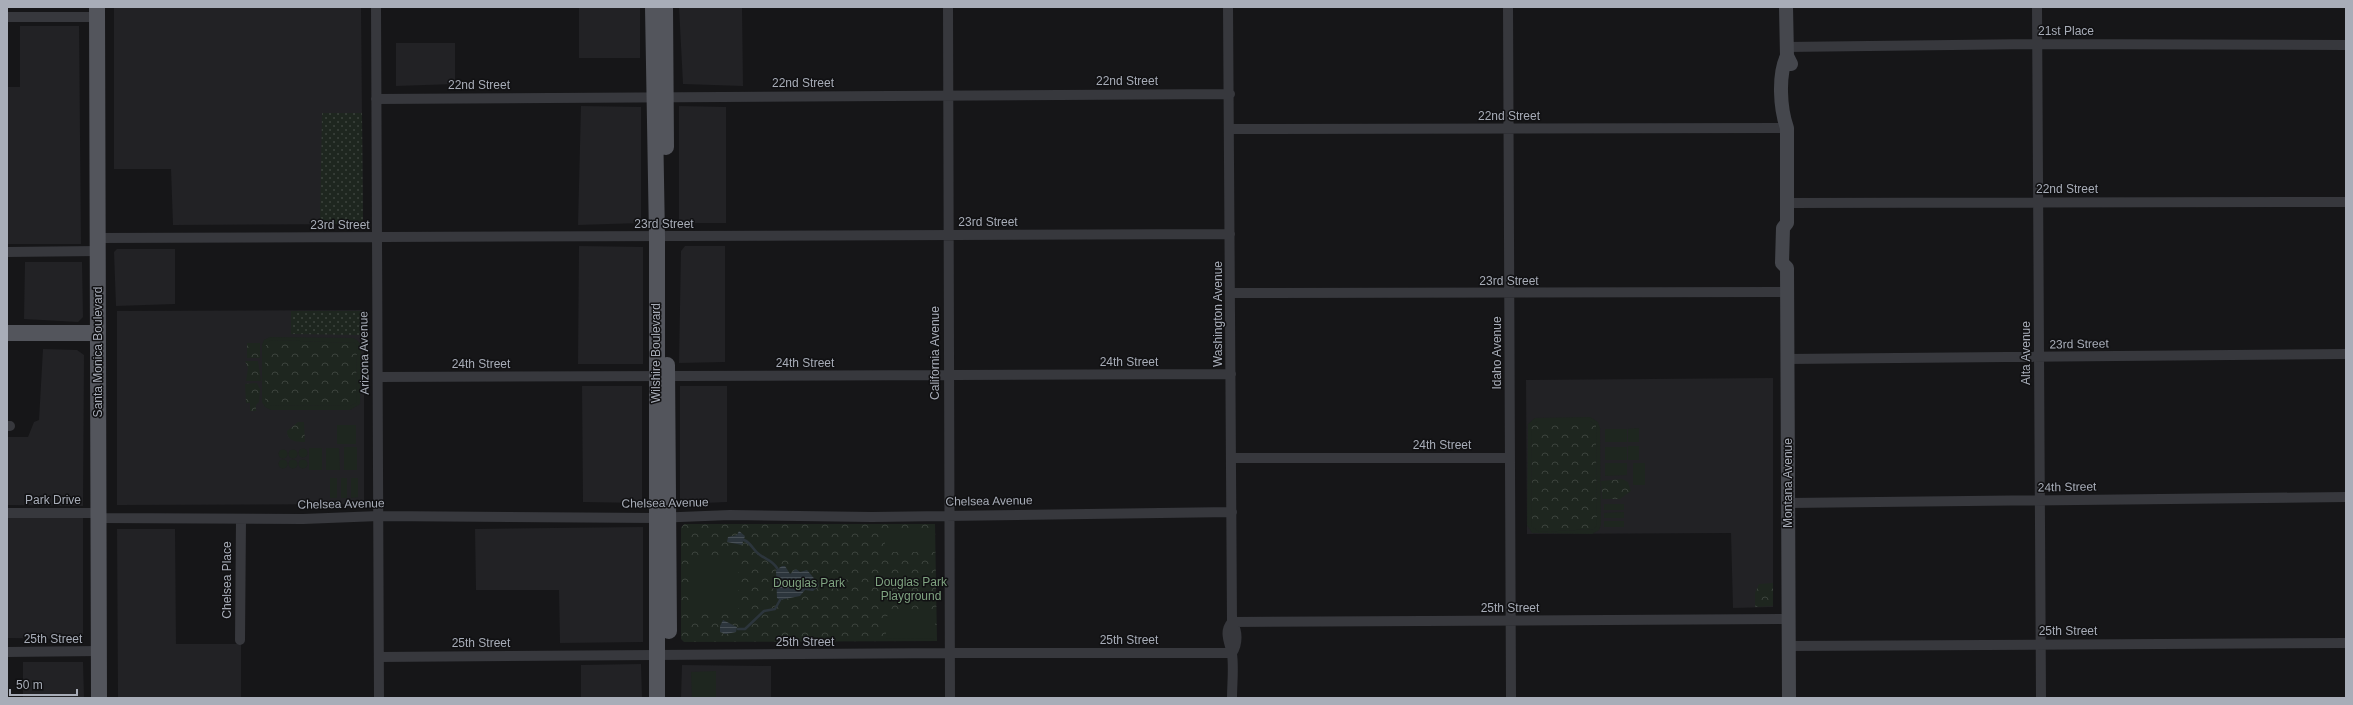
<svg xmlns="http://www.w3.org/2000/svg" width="2353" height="705" font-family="Arial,sans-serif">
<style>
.built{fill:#222225}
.park{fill:url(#park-crowns)}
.garden{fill:url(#garden-dots)}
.pitch{fill:#1e261f;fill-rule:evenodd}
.water{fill:url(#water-rules)}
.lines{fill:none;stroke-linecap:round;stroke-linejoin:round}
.stream{stroke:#2c353c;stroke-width:2.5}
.street{stroke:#37383d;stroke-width:10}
.secondary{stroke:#45474d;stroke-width:14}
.primary{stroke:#53555c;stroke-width:16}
.labels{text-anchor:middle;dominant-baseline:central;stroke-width:3;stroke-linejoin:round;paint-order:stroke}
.street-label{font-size:12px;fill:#a8adb8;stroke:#111113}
.park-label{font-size:12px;fill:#7fa381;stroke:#111113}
</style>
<defs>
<pattern id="park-crowns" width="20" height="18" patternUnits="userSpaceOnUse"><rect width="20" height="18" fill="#1e261f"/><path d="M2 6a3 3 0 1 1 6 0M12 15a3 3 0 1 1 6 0" fill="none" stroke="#3c433d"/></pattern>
<pattern id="garden-dots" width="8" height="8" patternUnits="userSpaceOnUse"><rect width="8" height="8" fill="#1e261f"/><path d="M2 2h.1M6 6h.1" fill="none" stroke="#3c433d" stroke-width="1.8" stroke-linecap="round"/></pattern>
<pattern id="water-rules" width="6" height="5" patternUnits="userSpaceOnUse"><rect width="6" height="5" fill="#2c353c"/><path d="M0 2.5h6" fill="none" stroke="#485056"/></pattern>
</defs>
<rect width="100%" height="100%" fill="#161618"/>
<path class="built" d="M114 7H361L363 224 173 225 171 169H114Z
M579 7H640V58H579Z
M679 7H742L743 86 683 84Z
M20 26H79L81 244H7V87H20Z
M396 43H455V84L396 86Z
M581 106 641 107V223L578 225Z
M679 106 726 107V223H679Z
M579 246 643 247V364H578Z
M685 246H725V362L679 363 681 251Z
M117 249H175V304L116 306 114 252Z
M25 262H82L83 317 78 322 24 319Z
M364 310V504L117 505V311Z
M43 349 77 350 84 355 83 506 7 505V437H28L34 422 39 420Z
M1773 378V607L1733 608 1731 533 1527 534 1526 380Z
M582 386H642V503L583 502Z
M680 386H727V502L680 504Z
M83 515V639L7 638V517Z
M643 527V642L560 643 559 590H476L475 529Z
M117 529H175L176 644H241V698H118Z
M23 662H83L84 698H23Z
M641 664 642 698H581V665Z
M682 665 771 666V698H681Z"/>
<path class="park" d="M271 340 355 343 357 347 356 403 350 406 267 405 265 400V347L267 342Z
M247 343H260V358H247Z
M245 361H258L261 381H246L248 368Z
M257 383 260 389 259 402 256 405V411H250V403H246L245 384Z
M1538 421H1590L1596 425 1597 525 1594 529 1540 532 1532 527 1531 427Z
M298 422H304L305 442C296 442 287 441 287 431Z
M1622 479 1628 482 1631 491 1620 499H1602L1601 481Z
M684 524H935L937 641 684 642 681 639V528Z
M1773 583V606L1755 607V593L1759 584Z"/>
<path class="garden" d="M322 113H362L363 224H320Z
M291 311H361V335L291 334Z"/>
<path class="pitch" d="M270 337 353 338 357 340 361 345 360 404 350 410H271L265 407 262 402V345L264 340ZM272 340 355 343 357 347 356 403 350 406 267 405 265 400V347L267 342Z
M1590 417 1598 422 1600 428 1601 525 1599 530 1592 534 1532 533 1527 525 1528 424 1535 418ZM1538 421H1590L1596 425 1597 525 1594 529 1540 532 1532 527 1531 427Z
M337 425H356V444H337Z
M1639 428V442H1628V429Z
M1605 429H1627V442H1605Z
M1628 446H1639V460H1628Z
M357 447V470H344V447Z
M1605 447H1627V460H1605Z
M309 448H322V470H309Z
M326 448H339L340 470H326Z
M298.5 453a4.5 4.5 0 1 1 9 0a4.5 4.5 0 1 1-9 0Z
M278.5 454a4.5 4.5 0 1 1 9 0a4.5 4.5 0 1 1-9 0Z
M288.5 454a4.5 4.5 0 1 1 9 0a4.5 4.5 0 1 1-9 0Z
M298.5 464a4.5 4.5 0 1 1 9 0a4.5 4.5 0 1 1-9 0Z
M278.5 464a4.5 4.5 0 1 1 9 0a4.5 4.5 0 1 1-9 0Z
M288.5 464a4.5 4.5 0 1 1 9 0a4.5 4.5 0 1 1-9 0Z
M1605 463H1627V475L1605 476Z
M1633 463H1645V485H1633Z
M330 478H337V498H330Z
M341 478H347V498H341Z
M351 478H358V497L351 498Z
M1604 504H1624V510H1604Z
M1624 512V518H1604V513Z
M1604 521H1624V527H1604Z
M885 528H935V552H885Z
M689 560H738V609H689Z
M889 614H935V638L886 639V618Z
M716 671V698H692L691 672Z"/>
<path class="water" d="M739 531 745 536 742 545 727 542 728 537 737 535Z
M782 566H785L790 574 796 569 800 572 807 570 818 583 819 586 813 591 805 590 800 596 780 600 777 598 776 570Z
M723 620 737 627 736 632 726 634 720 632V626Z"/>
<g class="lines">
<path class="stream" d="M744 540C753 544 752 550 760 555 767 560 772 560 777 568
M738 629H745L764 611 775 609 780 600"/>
<path class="street" d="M376 7 379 698
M948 7 950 698
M1228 7 1232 622C1238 631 1238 644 1232 653
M1508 7 1511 698
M2037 7 2041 698
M7 17H97
M1786 47 2037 44 2346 45
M376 99 1230 94
M1230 129 1787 128
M1787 203 2346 202
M98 238 1230 234
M7 252 98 251
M1230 293 1787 292
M1787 359 2346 354
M378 377 1231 374
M7 426H10
M1231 458H1510
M1789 503 2346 497
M7 513H98
M99 518 303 519 379 516 655 518 730 515 872 517 1232 512
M1232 622 1789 619
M1232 622C1223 632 1230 643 1232 654 1234 668 1232 684 1232 698
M240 640 241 519
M1789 646 2346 643
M7 652 99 651
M379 657 950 653H1232"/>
<path class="secondary" d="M1786 7 1787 56 1791 64
M1787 56C1778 75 1780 108 1787 128V223L1783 228 1782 263 1787 268 1789 698"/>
<path class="primary" d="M97 7 99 698
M653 7 657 237V698
M665 7 666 147
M7 333H98
M667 365 669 631"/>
</g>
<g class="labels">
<g class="street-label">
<text x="2066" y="31">21st Place</text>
<text x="1127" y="81">22nd Street</text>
<text x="803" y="83">22nd Street</text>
<text x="479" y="85">22nd Street</text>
<text x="1509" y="116">22nd Street</text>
<text x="2067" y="189">22nd Street</text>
<text x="988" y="222">23rd Street</text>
<text x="664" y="224">23rd Street</text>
<text x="340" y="225">23rd Street</text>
<text x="1509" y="281">23rd Street</text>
<text transform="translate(1218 314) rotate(-90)">Washington Avenue</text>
<text transform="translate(2079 344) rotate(-1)">23rd Street</text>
<text transform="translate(98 352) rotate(-90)">Santa Monica Boulevard</text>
<text transform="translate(364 353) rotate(-91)">Arizona Avenue</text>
<text transform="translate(656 353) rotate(-90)">Wilshire Boulevard</text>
<text transform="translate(935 353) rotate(-90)">California Avenue</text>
<text transform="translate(1497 353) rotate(-90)">Idaho Avenue</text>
<text transform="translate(2026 353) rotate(-90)">Alta Avenue</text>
<text x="1129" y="362">24th Street</text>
<text x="805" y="363">24th Street</text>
<text x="481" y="364">24th Street</text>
<text x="1442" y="445">24th Street</text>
<text transform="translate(1788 483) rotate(-90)">Montana Avenue</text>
<text transform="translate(2067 487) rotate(-1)">24th Street</text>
<text x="53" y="500">Park Drive</text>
<text transform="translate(989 501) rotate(-1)">Chelsea Avenue</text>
<text transform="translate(665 503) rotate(-1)">Chelsea Avenue</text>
<text transform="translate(341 504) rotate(-1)">Chelsea Avenue</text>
<text transform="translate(227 580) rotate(-90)">Chelsea Place</text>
<text x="1510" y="608">25th Street</text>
<text x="2068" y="631">25th Street</text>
<text x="53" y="639">25th Street</text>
<text x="1129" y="640">25th Street</text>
<text x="805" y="642">25th Street</text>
<text x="481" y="643">25th Street</text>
</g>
<g class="park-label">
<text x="911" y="582">Douglas Park<tspan x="911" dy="14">Playground</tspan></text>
<text x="809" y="583">Douglas Park</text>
</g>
</g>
<rect width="2353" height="705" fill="none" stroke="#a8adb8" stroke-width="16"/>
<path d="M10 689v6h67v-6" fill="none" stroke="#a8adb8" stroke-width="2"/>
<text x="16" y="689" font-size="12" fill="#a8adb8" stroke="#111113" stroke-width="3" paint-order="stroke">50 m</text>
</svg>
